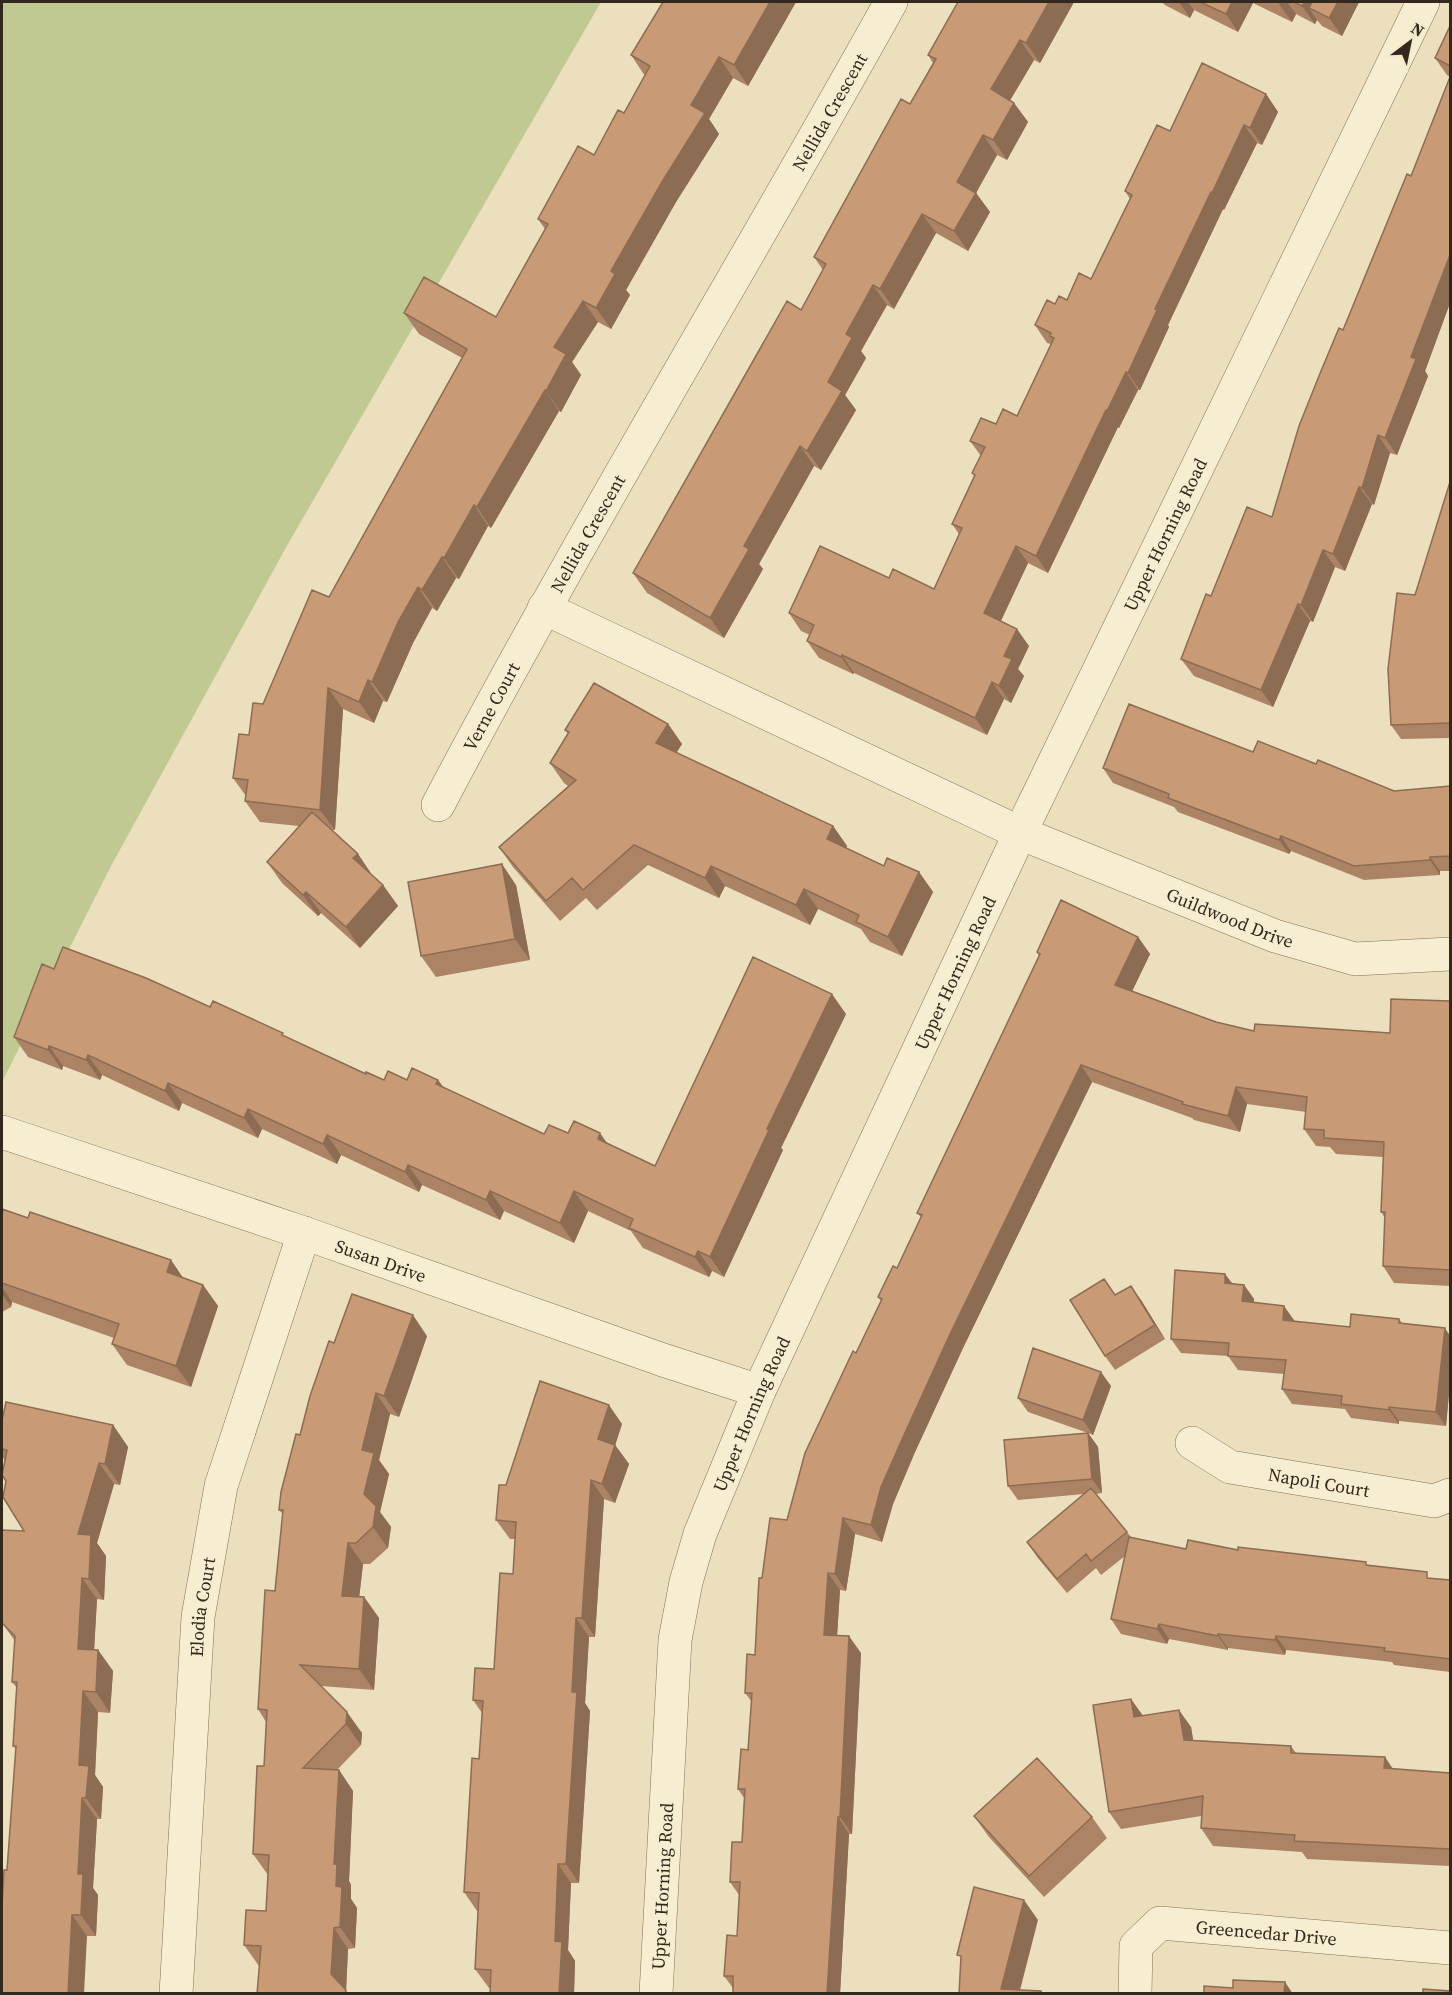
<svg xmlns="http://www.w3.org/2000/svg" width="1452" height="1995" font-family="'Source Serif 4',serif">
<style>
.green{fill:#c1c993}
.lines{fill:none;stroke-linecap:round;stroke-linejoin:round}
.minor-casing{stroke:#837058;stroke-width:34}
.minor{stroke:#f7edd1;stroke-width:33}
.wall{fill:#ac8465}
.shaded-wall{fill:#8c6c52}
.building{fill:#c89a75;stroke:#8c6c52;stroke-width:1.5}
.labels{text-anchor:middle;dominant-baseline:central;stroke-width:5;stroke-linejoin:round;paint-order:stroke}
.street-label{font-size:18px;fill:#33281c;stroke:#f3eace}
</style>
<rect width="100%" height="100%" fill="#ebdfbe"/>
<path class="green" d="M2 2H601L288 544 111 866 2 1082Z"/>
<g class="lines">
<defs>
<g id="minor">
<path id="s1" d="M544 608 1020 833 1275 936 1355 959 1450 954"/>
<path id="s2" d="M438 805C581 533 742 270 891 2"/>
<path id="s3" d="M2 1132 304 1233 663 1360 759 1391"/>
<path id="s4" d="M1192 1443 1230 1467 1434 1501 1450 1495"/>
<path id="s5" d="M176 1994 198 1617 221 1486 304 1233"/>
<path id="s6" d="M656 1994 675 1640 686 1582 700 1534 759 1391 1020 833 1423 2"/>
<path id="s7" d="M1135 1994 1136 1946 1160 1923 1450 1948"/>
</g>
</defs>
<use href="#minor" class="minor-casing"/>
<use href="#minor" class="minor"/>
</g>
<path class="wall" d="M796 2 748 86 733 78 709 119 719 134 676 202 626 290 630 295 611 329 598 322 572 362 581 375 561 412 559 411 491 528 488 526 459 579 456 578 437 611 432 608 413 643 387 702 383 701 374 723 343 709 335 830H332L358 854 372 875 383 885 398 906 360 948 321 913 318 916 282 883 267 862 299 826 260 822 245 801 246 796 233 778 249 735 263 704 329 597 462 358 419 334 404 313 496 317 545 229 538 219 594 155 624 113 645 76 631 55Z
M958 2H1074L1040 63 1034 60 1010 100 1014 103 1028 122 1007 160 997 155 976 193 990 212 968 251 936 233 894 309 887 305 861 351 866 358 845 395 856 410 821 470 814 466 759 564 763 569 724 638 647 593 633 573 801 310 823 270 814 257 910 104 933 63 928 55Z
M1162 2H1359L1342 36 1322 26 1317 20 1315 24 1296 14 1292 22 1253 3 1238 32 1194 10 1190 18 1165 5Z
M1450 26V77L1447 75 1435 58Z
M1450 77V303L1425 371 1428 376 1397 455 1390 453 1374 505 1372 504 1345 571 1335 567 1313 622 1310 621 1273 707 1194 676 1181 659 1211 596 1272 517 1343 330 1411 176Z
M1266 94 1278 112 1262 145 1257 143 1224 210 1223 209 1168 325 1169 327 1140 390H1138L1119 428 1118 427 1048 573 1028 563 1001 621 1029 646 1018 669 1024 676 1011 703 1004 699 987 735 854 673 853 674 819 658 807 641 810 635 801 631 789 613 889 578 934 589 959 534 952 524 974 476 972 473 981 456 970 441 996 424 1017 416 1051 344 1047 343 1035 325 1055 304 1067 300 1091 279 1130 199 1125 191 1170 131Z
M1450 482V738L1401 739 1391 725Z
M668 724 682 744 676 753 833 826 847 846 846 848 884 866 919 872 933 892 902 956 870 942 861 929 818 909 810 925 725 886 719 898 648 865 597 910 586 898 560 921 513 867 499 847 568 786 564 783 550 763 568 734 565 730Z
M1253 752 1316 764 1394 791 1450 786V871H1440V875L1364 880 1291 851 1289 854 1178 812 1174 807 1113 783 1103 768Z
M516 885 530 960 436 977 421 956Z
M1138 937 1150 954 1132 991 1216 1022 1254 1031 1390 1033 1450 1001V1286L1394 1283 1383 1266 1385 1218 1381 1212 1383 1157 1336 1154 1330 1147 1316 1146 1304 1129 1306 1112 1247 1104 1240 1132 1194 1120 1192 1118 1092 1082 963 1348 915 1452 893 1504 882 1542 855 1534 846 1591 840 1590 837 1636 861 1653 852 1834H849L840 1994H733V1988L724 1976 737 1936 739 1895 730 1882 742 1842 744 1798 738 1789 748 1750 752 1702 745 1693 755 1655 762 1578 787 1520 856 1353 881 1301 878 1297 897 1268 921 1217 917 1213 1039 956 1037 952Z
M54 969 286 1037 366 1074 384 1080H438L444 1088 544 1134 568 1133 608 1144 655 1166 846 1014 781 1148 783 1150 724 1277 712 1271 709 1277 643 1248 631 1231 588 1211 574 1243 504 1211 500 1220 422 1185 419 1192 341 1155 337 1164 262 1129 258 1138 182 1103 179 1111 102 1075 100 1080 63 1066 62 1070 28 1057 14 1037Z
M2 1209 28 1218 171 1260 183 1278 203 1285 218 1306 191 1387 127 1365 112 1344 114 1338 12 1302 11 1307 2 1312Z
M1225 1274 1233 1284 1244 1285 1254 1299V1302L1294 1320V1321L1350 1327 1399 1319 1402 1323 1450 1336V1383L1446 1426 1399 1421V1424L1351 1418 1345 1409 1292 1404 1282 1389 1284 1374 1238 1370 1228 1356 1181 1353 1171 1339Z
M1116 1295 1141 1300 1165 1339 1115 1370 1105 1356Z
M427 1336 399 1417 390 1414 379 1460 389 1474 380 1512 391 1527 388 1548 370 1564H363L359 1597H364L379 1618 374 1690 321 1686 362 1733 361 1745 337 1770H339L353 1791 349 1881 351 1885V1899L357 1908 355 1948 348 1949 346 1991 259 1966 244 1945 266 1911 268 1875 253 1854 264 1766 266 1722 258 1709 275 1591 283 1514 279 1510 300 1435 334 1343Z
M1111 1386 1093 1435 1088 1433 1098 1447 1102 1493 1096 1494 1131 1537 1186 1549 1238 1550 1369 1566 1432 1579 1450 1580V1672L1394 1665 1392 1662 1286 1650 1285 1655 1228 1648V1650L1169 1639 1167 1644 1121 1634 1111 1619 1125 1556 1101 1575 1096 1568 1067 1593 1037 1557 1027 1542 1084 1494 1018 1500 1008 1486 1088 1433 1028 1412 1018 1398Z
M2 1420 113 1425 128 1447 120 1485 114 1484 97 1543 106 1556 104 1600 97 1599 94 1650H98L113 1671 110 1713 98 1712 95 1775 103 1787 101 1819H97L93 1888 98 1895 96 1936H87L7 1870 16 1749 13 1746 17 1688 12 1682 15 1641 2 1623V1530L24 1531 6 1481 5 1461 2 1456Z
M622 1424 615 1445 629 1464 615 1503 604 1499 595 1637H589L585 1703 590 1711 579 1883H571L568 1950 575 1961 574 1994H490V1988H489L475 1969 478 1911H477L464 1892 479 1759 482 1713 473 1700 494 1669 513 1574 515 1539H510L496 1520 506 1485Z
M1143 1716 1191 1727 1193 1740 1291 1746 1296 1753 1393 1769 1450 1773V1866L1307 1859 1302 1852 1213 1846 1201 1828V1816L1121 1829 1109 1812Z
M974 1816 1092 1817 1107 1838 1044 1897 989 1837Z"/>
<path class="shaded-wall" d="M770 2H796L748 86 734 65Z
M1049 2H1074L1040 63 1026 43Z
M1179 2H1188L1194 10 1190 18Z
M1232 2H1252L1253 3 1238 32 1226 14Z
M1281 2H1287L1296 14 1292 22 1279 4Z
M1305 2H1310L1317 12 1309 8 1317 20 1315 24 1302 6Z
M1338 2H1359L1342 36 1329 18Z
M1020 40 1034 60 1005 109 991 89Z
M719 57 733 78 709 119 719 134 676 202 626 290 630 295 611 329 596 308 611 271 691 105Z
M1266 94 1278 112 1262 145 1250 128Z
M1014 103 1028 122 1007 160 993 140Z
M1244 125 1257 143 1224 210 1212 193Z
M983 135 997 155 976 193 990 212 968 251 954 231 957 182Z
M1211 192 1223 209 1168 325 1169 327 1140 390 1128 373 1155 309Z
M922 214 936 233 894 309 880 289Z
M1450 255V303L1425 371 1428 376 1397 455 1385 438 1411 357Z
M873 285 887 305 861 351 866 358 845 395 856 410 821 470 807 451 828 382 846 334Z
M583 301 598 322 572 362 581 375 561 412 546 391 554 347Z
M1126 372 1138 390 1119 428 1107 411Z
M545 390 559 411 491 528 477 507Z
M1106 410 1118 427 1048 573 1036 556Z
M1378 435 1390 453 1374 505 1362 488Z
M800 446 814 466 759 564 763 569 724 638 710 618 744 546Z
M1359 487 1372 504 1345 571 1333 554Z
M474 505 488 526 459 579 444 558Z
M1016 546 1028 563 996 631 984 613Z
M1323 550 1335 567 1313 622 1301 605Z
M442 557 456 578 437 611 422 590Z
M418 587 432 608 413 643 387 702 372 682 398 622Z
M1298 604 1310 621 1273 707 1261 690Z
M1017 629 1029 646 1018 669 1024 676 1011 703 999 686 1004 656Z
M842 655 854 673 853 674 841 657Z
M368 680 383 701 374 723 359 702Z
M992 682 1004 699 987 735 975 718Z
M328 688 343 709 335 830 320 810Z
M668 724 682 744 670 763 656 743Z
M833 826 847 846 841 859 827 839Z
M1281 836 1291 851 1289 854 1279 840Z
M358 854 372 875 368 879 353 858Z
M1430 857 1440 871V875L1430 860Z
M502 864 516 885 530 960 515 939Z
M711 866 725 886 719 898 705 878Z
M919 872 933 892 902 956 888 937Z
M383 885 398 906 360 948 346 927Z
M804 889 818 909 810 925 796 905Z
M306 892 321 913 318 916 303 895Z
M1138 937 1150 954 1127 1002 1115 985Z
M832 994 846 1014 781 1148 783 1150 724 1277 710 1257 767 1129Z
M49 1046 63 1066 62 1070 48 1050Z
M88 1055 102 1075 100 1080 86 1060Z
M1081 1065 1092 1082 963 1348 915 1452 893 1504 882 1542 871 1525 881 1487 951 1332Z
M438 1080 452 1100 436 1084Z
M168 1083 182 1103 179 1111 165 1091Z
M1236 1087 1247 1104 1240 1132 1228 1116Z
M248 1109 262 1129 258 1138 244 1118Z
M600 1133 614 1153 598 1139Z
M327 1135 341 1155 337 1164 323 1144Z
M408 1165 422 1185 419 1192 405 1172Z
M490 1191 504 1211 500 1220 486 1200Z
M574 1191 588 1211 574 1243 560 1223Z
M698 1251 712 1271 709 1277 695 1257Z
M171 1260 185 1281 167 1272Z
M1225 1274 1235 1288 1225 1283Z
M203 1285 218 1306 191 1387 176 1366Z
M1244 1285 1254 1299 1252 1315 1242 1301Z
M1131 1286 1141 1300 1165 1339 1155 1325Z
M2 1287 12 1302 11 1307 2 1294Z
M1284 1306 1294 1320 1293 1334 1283 1320Z
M413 1315 427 1336 399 1417 384 1396Z
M1445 1328 1450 1336V1383L1446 1426 1436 1412Z
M1101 1372 1111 1386 1093 1435 1083 1420Z
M376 1393 390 1414 379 1460 389 1474 380 1512 391 1527 388 1548 373 1527 364 1494 362 1450Z
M609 1405 622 1424 611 1458 598 1439Z
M1389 1407 1399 1421V1424L1389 1410Z
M113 1425 128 1447 120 1485 105 1464Z
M1088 1433 1098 1447 1102 1493 1092 1479Z
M615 1445 629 1464 615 1503 602 1484Z
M99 1463 114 1484 97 1543 106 1556 104 1600 89 1579 78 1534Z
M591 1480 604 1499 595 1637 582 1618Z
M843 1518 855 1534 846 1591 835 1574Z
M348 1543 363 1564 357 1617 342 1596Z
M828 1573 840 1590 836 1652 824 1635Z
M82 1578 97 1599 93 1670 78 1649Z
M364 1597 379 1618 374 1690 359 1669Z
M576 1618 589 1637 585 1703 590 1711 579 1883 566 1864 572 1692Z
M1159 1624 1169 1639 1167 1644 1157 1629Z
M1218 1634 1228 1648V1650L1218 1636Z
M849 1636 861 1653 852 1834 840 1817Z
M1276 1636 1286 1650 1285 1655 1275 1640Z
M98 1650 113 1671 110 1713 96 1692Z
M83 1691 98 1712 95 1775 103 1787 101 1819 86 1798 79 1765Z
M1131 1699 1144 1717H1134Z
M1179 1710 1191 1727 1196 1757 1184 1740Z
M347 1712 362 1733 361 1745 346 1724Z
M1385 1757 1397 1775 1384 1768Z
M339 1770 353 1791 349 1881 351 1885V1899L357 1908 355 1948 340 1927 334 1864Z
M82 1798 97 1819 93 1888 98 1895 96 1936 81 1915 78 1874Z
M838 1817 849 1834 840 1994H827Z
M558 1864 571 1883 568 1950 575 1961 574 1994H559L555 1941Z
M1024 1900 1038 1920 1019 1994 1001 1989Z
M72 1915 87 1936 84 1994H68Z
M334 1928 348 1949 346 1991 348 1994H345L331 1974Z
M1285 1982 1293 1994H1284Z"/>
<path class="building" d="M663 2H770L734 65 719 57 691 105 705 113 662 182 611 271 615 274 596 308 583 301 554 347 566 354 546 391 545 390 477 507 474 505 444 558 442 557 422 590 418 587 398 622 372 682 368 680 359 702 328 688 320 810 245 801 248 780 233 778 239 734 249 735 253 703 263 704 312 590 329 597 467 349 404 313 424 277 496 317 548 224 538 219 578 146 594 155 618 110 624 113 650 66 631 55Z
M958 2H1049L1026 43 1020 40 991 89 1014 103 993 140 983 135 957 182 976 193 954 231 922 214 880 289 873 285 846 334 852 338 828 382 842 391 807 451 800 446 744 546 749 549 710 618 633 573 787 301 801 310 826 264 814 257 901 99 910 104 936 59 928 55Z
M1200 2H1232L1226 14Z
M1294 2H1305L1302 6Z
M1312 2H1338L1329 18 1309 8Z
M1450 26V66L1435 58Z
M1202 63 1266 94 1250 128 1244 125 1212 193 1211 192 1155 309 1157 310 1128 373 1126 372 1107 411 1106 410 1036 556 1016 546 984 613 1017 629 1004 656 1012 659 999 686 992 682 975 718 842 655 841 657 807 641 814 625 789 613 820 546 889 578 893 569 934 589 962 528 952 524 975 475 972 473 985 447 970 441 981 418 996 424 1003 409 1017 416 1054 338 1050 336 1051 333 1035 325 1047 300 1055 304 1059 296 1067 300 1079 273 1091 279 1132 195 1125 191 1157 125 1170 131Z
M1450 77V255L1411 357 1416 359 1385 438 1378 435 1362 488 1359 487 1333 554 1323 550 1301 605 1298 604 1261 690 1181 659 1206 594 1211 596 1247 507 1272 517 1299 426 1321 371 1339 328 1343 330 1407 174 1411 176Z
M1450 482V723L1391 725 1388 669 1397 593 1415 595Z
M594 683 668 724 656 743 833 826 827 839 884 866 887 858 919 872 888 937 856 922 859 915 804 889 796 905 711 866 705 878 634 845 583 890 572 878 546 901 499 847 576 780 550 763 569 732 565 730Z
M1129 704 1253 752 1258 741 1316 764 1318 760 1394 791 1450 786V856L1430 857V860L1354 866 1281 836 1279 840 1168 798 1169 794 1103 768Z
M312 812 358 854 353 858 383 885 346 927 306 892 303 895 267 862Z
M502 864 515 939 421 956 408 882Z
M1061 900 1138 937 1115 985 1216 1022 1254 1031 1255 1024 1390 1033 1391 999 1450 1001V1270L1383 1266 1385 1212H1381L1384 1142 1324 1138V1130L1304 1129 1307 1097 1236 1087 1228 1116 1182 1104 1183 1102 1081 1065 951 1332 904 1435 881 1487 871 1525 843 1518 835 1574 828 1573 824 1635 849 1636 840 1817H838L827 1994H733V1976H724L727 1935 737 1936 740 1882H730L732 1842H742L745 1789H738L741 1749 748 1750 752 1693H745L747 1654 755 1655 759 1578H762L770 1518 787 1520 805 1453 853 1351 856 1353 882 1299 878 1297 893 1266 897 1268 922 1215 917 1213 1040 954 1037 952Z
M63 947 146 978 210 1007 213 1001 283 1033 282 1035 366 1074V1072L384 1080 388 1071 407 1080 412 1068 438 1080 436 1084 544 1134 549 1125 568 1133 574 1121 600 1133 598 1139 655 1166 753 957 832 994 767 1129 769 1130 710 1257 698 1251 695 1257 629 1228 633 1219 574 1191 560 1223 490 1191 486 1200 408 1165 405 1172 327 1135 323 1144 248 1109 244 1118 168 1083 165 1091 88 1055 86 1060 49 1046 48 1050 14 1037 42 964 54 969Z
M2 1209 28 1218 30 1212 171 1260 167 1272 203 1285 176 1366 112 1344 119 1324 2 1283Z
M1175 1270 1225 1274V1283L1244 1285 1242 1301 1284 1306 1283 1320 1350 1327 1351 1314 1399 1319V1323L1445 1328 1436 1412 1389 1407V1410L1341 1404 1342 1396 1282 1389 1286 1360 1228 1356 1229 1343 1171 1339Z
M1104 1279 1115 1295 1131 1286 1155 1325 1105 1356 1070 1300Z
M352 1294 413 1315 384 1396 376 1393 362 1450 374 1453 364 1494 376 1506 373 1527 356 1543H348L342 1596 364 1597 359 1669 300 1665 347 1712 346 1724 303 1768 339 1770 334 1864H337L336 1886 342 1887 340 1927 334 1928 331 1974 346 1990 345 1994H257L261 1946 244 1945 246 1910 266 1911 269 1855 253 1854 257 1766H264L267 1710 258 1709 265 1590 275 1591 283 1510H279L281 1492 296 1434 300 1435 310 1396 329 1341 334 1343Z
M1033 1348 1101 1372 1083 1420 1018 1398Z
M540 1381 609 1405 598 1439 615 1445 602 1484 591 1480 582 1618H576L572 1692H577L566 1864H558L555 1941 562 1942 559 1994H490L491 1970 475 1969 479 1893 464 1892 472 1758 479 1759 483 1701 473 1700 475 1668 494 1669 500 1573 513 1574 516 1522 496 1520 499 1485H506Z
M6 1402 113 1425 105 1464 99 1463 78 1534 91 1535 89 1579 82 1578 78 1649 98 1650 96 1692 83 1691 79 1765 89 1766 86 1798H82L78 1874H83L81 1915H72L68 1994H2V1905L4 1870H7L16 1746H13L17 1682H12L15 1636 2 1623V1530L24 1531 3 1497 6 1481 2 1475 7 1450 2 1449V1420Z
M1088 1433 1092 1479 1008 1486 1004 1440Z
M1091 1488 1127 1532 1091 1561 1086 1554 1057 1579 1027 1542Z
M1129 1537 1186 1549 1188 1540 1238 1550V1547L1366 1562V1565L1427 1572V1578L1450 1580V1659L1384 1651 1385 1648 1276 1636 1275 1640 1218 1634V1636L1159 1624 1157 1629 1111 1619Z
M1131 1699 1134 1717 1179 1710 1184 1740 1291 1746V1753L1385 1757 1384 1768 1450 1773V1849L1294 1841 1295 1835 1201 1828 1203 1796 1109 1812 1093 1705Z
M1037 1758 1092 1817 1029 1876 974 1816Z
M974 1887 1024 1900 1001 1989 1041 1991V1994H959L961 1956 957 1955Z
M1233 1980 1285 1982 1284 1994H1204V1986L1233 1988Z
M1423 1989 1450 1991V1994H1423Z"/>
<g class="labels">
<g class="street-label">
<text stroke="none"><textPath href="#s2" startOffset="796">Nellida Crescent</textPath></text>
<text stroke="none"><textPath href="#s2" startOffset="310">Nellida Crescent</textPath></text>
<text stroke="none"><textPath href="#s6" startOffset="1566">Upper Horning Road</textPath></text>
<text stroke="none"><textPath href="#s2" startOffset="112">Verne Court</textPath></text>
<text stroke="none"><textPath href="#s1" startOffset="753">Guildwood Drive</textPath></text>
<text stroke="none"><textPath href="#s6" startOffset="1080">Upper Horning Road</textPath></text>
<text stroke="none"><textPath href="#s3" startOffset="400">Susan Drive</textPath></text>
<text stroke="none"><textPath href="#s6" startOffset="594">Upper Horning Road</textPath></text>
<text stroke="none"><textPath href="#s4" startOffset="135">Napoli Court</textPath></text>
<text stroke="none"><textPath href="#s5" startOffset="388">Elodia Court</textPath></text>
<text stroke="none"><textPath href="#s6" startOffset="108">Upper Horning Road</textPath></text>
<text stroke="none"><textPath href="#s7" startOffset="188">Greencedar Drive</textPath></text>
</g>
</g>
<rect width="1452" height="1995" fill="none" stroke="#33281c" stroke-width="6"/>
<g transform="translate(1410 42) rotate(32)" stroke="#f3eace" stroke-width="4.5" paint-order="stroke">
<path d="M0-4.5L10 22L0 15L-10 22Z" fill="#33281c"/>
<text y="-9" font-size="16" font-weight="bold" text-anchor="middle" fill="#33281c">N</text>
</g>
</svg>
